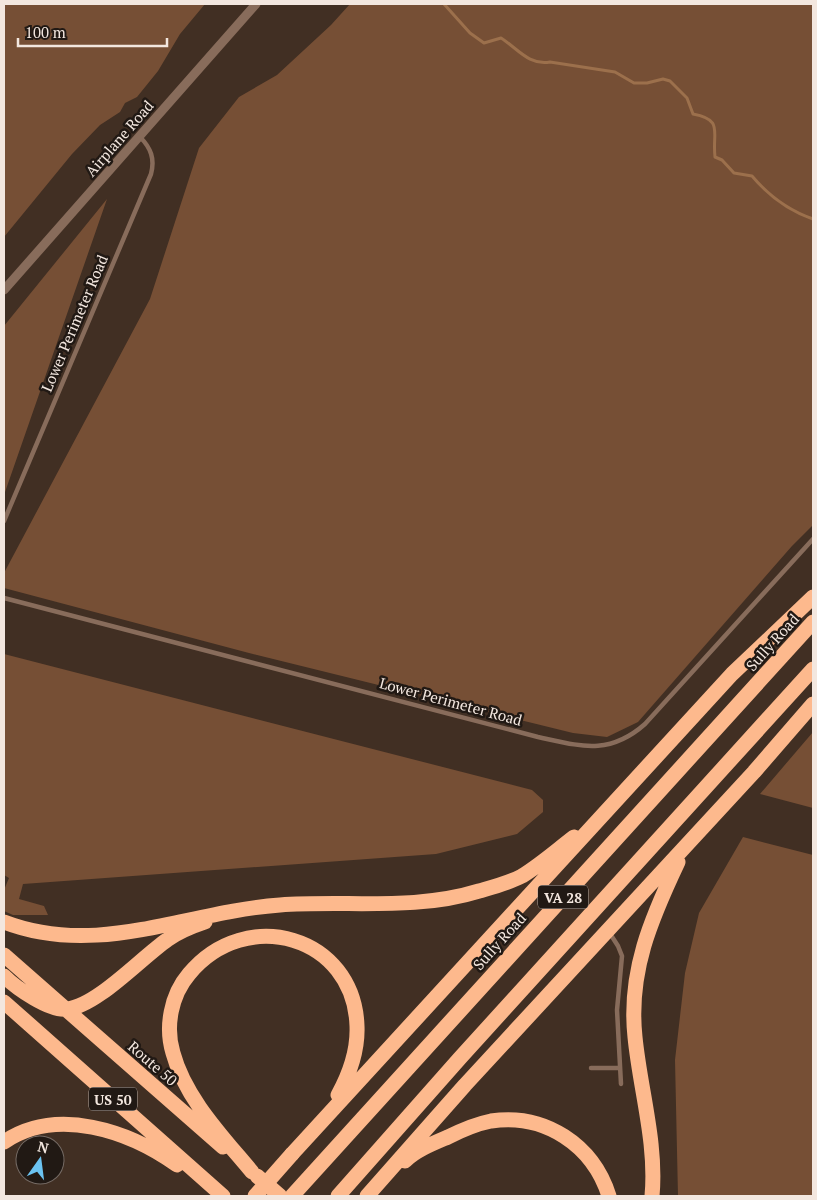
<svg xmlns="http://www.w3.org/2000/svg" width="817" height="1200" font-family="'PT Serif',serif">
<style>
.green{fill:#764f35}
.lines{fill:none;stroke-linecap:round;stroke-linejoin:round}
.stream{stroke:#9c704c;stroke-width:3}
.lane{stroke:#886c5b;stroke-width:4.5}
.street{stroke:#886c5b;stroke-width:9}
.highway{stroke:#fdb98d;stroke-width:15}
.highway-bridge{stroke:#fdb98d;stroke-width:15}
.labels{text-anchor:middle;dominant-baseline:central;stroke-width:5;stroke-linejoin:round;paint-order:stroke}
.shield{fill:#211914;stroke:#b4a9a2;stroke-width:1}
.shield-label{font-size:14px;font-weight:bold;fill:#f3e7df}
.street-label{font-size:15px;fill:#f3e7df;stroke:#211914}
</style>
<rect width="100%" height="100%" fill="#412f23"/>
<path class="green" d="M4 4H205L180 34 158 71 137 97 125 103 120 112 100 125 72 154 4 237Z
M350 4H813V525L792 546 638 722 607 737 573 733 249 653 4 588V573L150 299 199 148 239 97 277 75 331 25Z
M107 199 4 495V326Z
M4 654 532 790 543 800V812L517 834 436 854 23 884 19 899 44 906 48 915H13L4 911V890L9 878 4 875Z
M813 732V808L760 794Z
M743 837 813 855V1196H678L675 1060 685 973 699 913Z"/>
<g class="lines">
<path class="stream" d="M444 4 470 33 484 43 501 38C517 48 529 66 550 62L615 72 634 83H647L663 79 670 81 687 98 693 114C724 120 712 131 715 157L722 160 734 173 752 176C768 195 790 211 813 219"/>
<path class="lane" d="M4 521 151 174C155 159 151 148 140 137
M4 598 538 737C580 746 609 756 645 724L813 539
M609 932 618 946 622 956 617 1010 621 1084
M591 1068H620"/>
<path class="street" d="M4 290 256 4"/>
<path class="highway" d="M4 922C98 958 184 912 280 905 346 900 415 911 479 891 493 887 509 883 522 876 540 865 557 850 574 837
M4 955 223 1147
M4 976C16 988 50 1012 67 1009 97 1006 141 958 167 940 178 932 193 926 205 922
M4 1002 223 1196
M4 1142C57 1106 129 1131 177 1165
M292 1154 732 674 813 597
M405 1161C416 1150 434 1143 448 1137 462 1130 476 1124 491 1121 545 1113 593 1145 609 1196
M252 1172C223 1137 185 1098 173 1053 165 1027 171 995 189 974 246 905 354 936 357 1026 358 1050 349 1075 338 1095
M257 1176 280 1196
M292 1196 813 622
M338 1196 460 1058 813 669
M367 1196 465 1085 754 772 813 704
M652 1196C657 1143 640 1089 635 1037 628 972 651 919 678 862"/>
<path class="highway-bridge" d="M255 1196 292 1154"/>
</g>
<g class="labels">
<g class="shield">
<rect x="538" y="885.5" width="50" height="23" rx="4"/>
<rect x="89" y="1087.5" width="48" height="23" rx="4"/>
</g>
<g class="shield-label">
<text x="563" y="897">VA 28</text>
<text x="113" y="1099">US 50</text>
</g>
<g class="street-label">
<text transform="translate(119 138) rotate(-49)">Airplane Road</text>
<text transform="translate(74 323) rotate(-67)">Lower Perimeter Road</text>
<text transform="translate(772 642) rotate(-48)">Sully Road</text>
<text transform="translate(451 701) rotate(15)">Lower Perimeter Road</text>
<text transform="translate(499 941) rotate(-48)">Sully Road</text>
<text transform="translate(153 1063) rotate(41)">Route 50</text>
</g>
</g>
<rect width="817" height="1200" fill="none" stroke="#f3e7df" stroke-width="10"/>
<g transform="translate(40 1160) rotate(14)"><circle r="24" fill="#211914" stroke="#756b65"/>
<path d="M0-4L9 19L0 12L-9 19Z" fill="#6bc3f2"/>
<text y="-8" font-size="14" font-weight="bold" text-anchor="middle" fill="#f3e7df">N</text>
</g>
<path d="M18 38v8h149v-8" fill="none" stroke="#f3e7df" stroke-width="2.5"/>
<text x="25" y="38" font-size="15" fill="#f3e7df" stroke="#211914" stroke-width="4" paint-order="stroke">100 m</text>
</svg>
